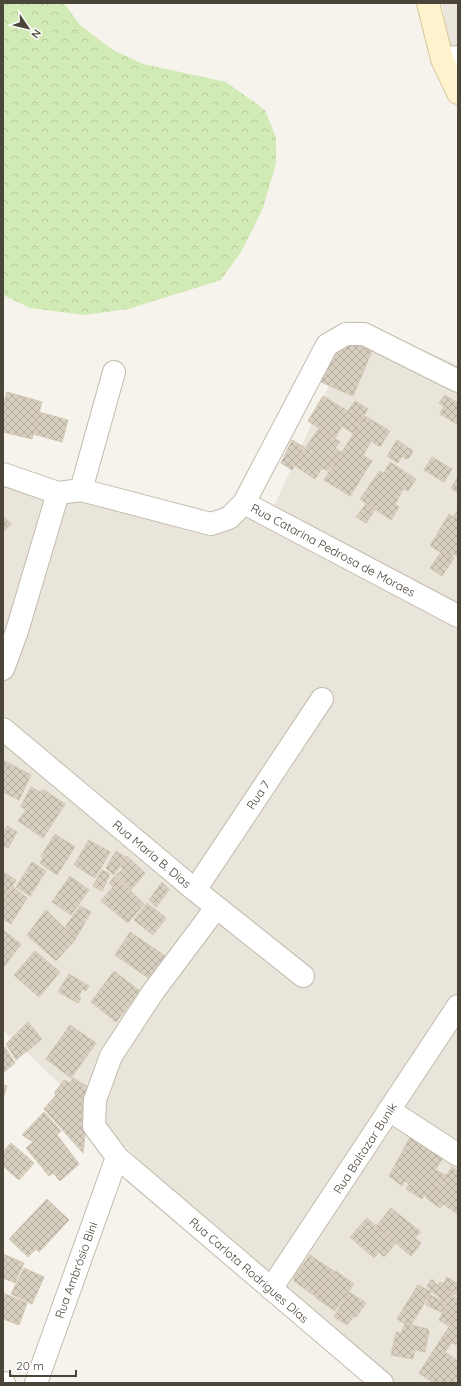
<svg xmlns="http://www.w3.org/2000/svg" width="461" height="1386" font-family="Quicksand,sans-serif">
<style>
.residential{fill:#eae5da}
.forest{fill:url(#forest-crowns)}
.building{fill:url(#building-cross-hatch);stroke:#d3c7b4}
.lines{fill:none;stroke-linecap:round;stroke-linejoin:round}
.minor-casing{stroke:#c2bbae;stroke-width:24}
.secondary-casing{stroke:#d6c79b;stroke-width:24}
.minor{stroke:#fff;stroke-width:22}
.secondary{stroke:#fff3cd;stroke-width:22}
.labels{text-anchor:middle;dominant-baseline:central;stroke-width:4;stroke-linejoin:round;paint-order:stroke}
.street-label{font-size:12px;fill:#4b4439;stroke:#fff}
</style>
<defs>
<pattern id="forest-crowns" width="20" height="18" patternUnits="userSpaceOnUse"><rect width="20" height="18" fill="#d2eab5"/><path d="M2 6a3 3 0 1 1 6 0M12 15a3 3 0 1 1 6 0" fill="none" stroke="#b6ca9c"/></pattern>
<pattern id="building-cross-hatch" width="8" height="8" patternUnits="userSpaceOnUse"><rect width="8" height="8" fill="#d8cfc1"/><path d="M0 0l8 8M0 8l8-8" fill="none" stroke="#b1aa9e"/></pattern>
</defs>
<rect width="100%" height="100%" fill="#f6f3ec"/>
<path class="residential" d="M442 3H458V81L452 70Z
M383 333 458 365V1383H394L147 1167 3 1030V471L200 528 275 504 349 342Z"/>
<path class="forest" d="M3 3H64L80 25 113 50 143 64 226 82 265 110 276 138V163L263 208 241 252 221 280 128 309 84 315 30 308 3 295Z"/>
<path class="building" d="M342 338 372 351 353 396 321 382Z
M7 392 42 402 32 439 3 432V405Z
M445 395 458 403 457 424 440 414 444 406 439 403Z
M323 396 362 420 354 434 342 426 335 438 308 421Z
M355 401 368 409 361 420 348 411Z
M39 412 68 420 62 442 33 434Z
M365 416 390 431 380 447 371 441 363 455 372 461 350 496 324 480Z
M319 428 340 442 335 448 341 452 328 471 322 468 315 479 294 465Z
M292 440 304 447 292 470 281 463Z
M397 440 413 451 409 458 405 459 402 456 398 463 387 456Z
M432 457 452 469 444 482 424 470Z
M390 462 416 479 408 491 404 489 402 491 395 504 399 507 391 520 360 499 378 473 380 471 384 473Z
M458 477V493L451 488Z
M366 504 375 510 366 523 356 517Z
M458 510V555L457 556 453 554 451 558 430 546 449 514 453 517Z
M3 516 11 524 3 532Z
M441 552 454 558 442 576 430 568Z
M3 760 31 775 19 800 3 792Z
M31 787 40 792 44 790 65 804 43 838 18 821 26 810 21 806Z
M7 826 17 832 8 848 3 845V834Z
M55 834 75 847 57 875 40 863 43 858 41 856Z
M89 840 110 852 95 878 74 865Z
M116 851 125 857 114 875 106 868Z
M127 856 145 873 131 890 116 875 123 869 120 865Z
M32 862 46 871 30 896 16 887Z
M102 870 110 874 102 891 93 886Z
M3 872 16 880 4 898H3Z
M70 876 89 890 71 915 52 902Z
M115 876 144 904 128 923 101 901 113 887 109 883Z
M162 882 169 890 156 907 149 900Z
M13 887 27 898 11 924 3 919V901Z
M147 903 166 918 153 935 134 920Z
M80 906 91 912 76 938 65 927Z
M46 910 76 939 56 961 27 935Z
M3 930 21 944 3 968Z
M130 932 165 956 150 979 115 955Z
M35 951 60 972 39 997 14 975Z
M114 971 140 991 116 1022 91 1002Z
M69 974 89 986 86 991 83 989 78 996 81 998 78 1003 58 992Z
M28 1022 42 1039 16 1060 6 1044Z
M70 1025 96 1043 71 1078 46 1059Z
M5 1047 15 1063 3 1073V1049Z
M73 1078 90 1088 83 1153 44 1109 56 1095 54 1093 64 1080 70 1083Z
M3 1085 7 1086 3 1098Z
M44 1112 61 1131 57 1135 79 1164 60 1181 53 1173 49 1176 26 1148 33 1142 22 1135Z
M413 1132 443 1158 435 1170 446 1175 429 1200 424 1195 422 1199 406 1189 409 1184 405 1181 402 1186 389 1176Z
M11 1143 34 1163 19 1180 3 1166V1152Z
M452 1167 458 1171V1214L443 1204 440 1208 429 1200Z
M47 1199 69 1220 39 1252 36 1249 28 1257 9 1239Z
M391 1208 421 1232 415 1238 421 1243 411 1256 376 1226Z
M367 1218 396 1243 384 1257 379 1252 374 1258 350 1237Z
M3 1254 24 1263 15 1283 3 1278Z
M310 1255 335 1272 316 1297 294 1281V1277Z
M24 1268 44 1277 32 1304 11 1294Z
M336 1271 354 1284 335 1311 316 1298Z
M447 1277 458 1284V1296L442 1286Z
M432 1279 437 1285 440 1282 443 1284 442 1286 454 1294 453 1296 458 1299V1313L449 1326 439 1320 447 1303 432 1292 427 1286Z
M418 1285 431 1292 410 1327 397 1319Z
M349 1292 366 1303 356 1317 354 1316 347 1325 334 1317Z
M3 1293 27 1303 19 1325 3 1319Z
M430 1295 447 1303 443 1313 426 1305Z
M458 1313V1342L456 1345 443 1336Z
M405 1324 410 1327 411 1325 428 1329 429 1332 425 1352 415 1350 413 1359 391 1355 396 1332 401 1333Z
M443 1336 452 1342 445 1352 458 1361V1383H434L419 1373Z"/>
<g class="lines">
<defs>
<path id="minor" d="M442 59 458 57
M3 474 58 493 81 490 211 524 229 518 244 503 327 345 346 334H364L458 381
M81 490 114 372
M244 503 458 616
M3 669 17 631 58 493
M3 729 195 890 303 976
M195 890 322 699
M216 908 153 992 111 1056 95 1100 94 1126 117 1157 382 1383
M389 1110 458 1155
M271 1289 458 1006
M3 1383H4
M36 1383 117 1157"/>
<path id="secondary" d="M428 3 442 59 458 93"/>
</defs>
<use href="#minor" class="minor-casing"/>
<use href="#secondary" class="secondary-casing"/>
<use href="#minor" class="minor"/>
<use href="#secondary" class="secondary"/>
</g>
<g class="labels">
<g class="street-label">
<text transform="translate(333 550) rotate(28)">Rua Catarina Pedrosa de Moraes</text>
<text transform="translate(258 795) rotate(-56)">Rua 7</text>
<text transform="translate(152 854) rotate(40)">Rua Maria B. Dias</text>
<text transform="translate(365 1148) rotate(-57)">Rua Baltazar Bunik</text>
<text transform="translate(76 1270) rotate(-70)">Rua Ambrósio Bini</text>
<text transform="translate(249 1270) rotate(41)">Rua Carlota Rodrigues Dias</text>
</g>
</g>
<rect width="461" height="1386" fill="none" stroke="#4b4439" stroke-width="8"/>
<g transform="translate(28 28) rotate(125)" stroke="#ffffff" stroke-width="3" paint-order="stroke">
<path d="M0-3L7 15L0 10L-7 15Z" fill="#4b4439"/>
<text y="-6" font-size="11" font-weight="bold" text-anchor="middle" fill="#4b4439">N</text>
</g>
<path d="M10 1370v6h66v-6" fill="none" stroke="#4b4439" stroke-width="2"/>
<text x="16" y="1370" font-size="12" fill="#4b4439" stroke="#ffffff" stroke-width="3" paint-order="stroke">20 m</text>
</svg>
